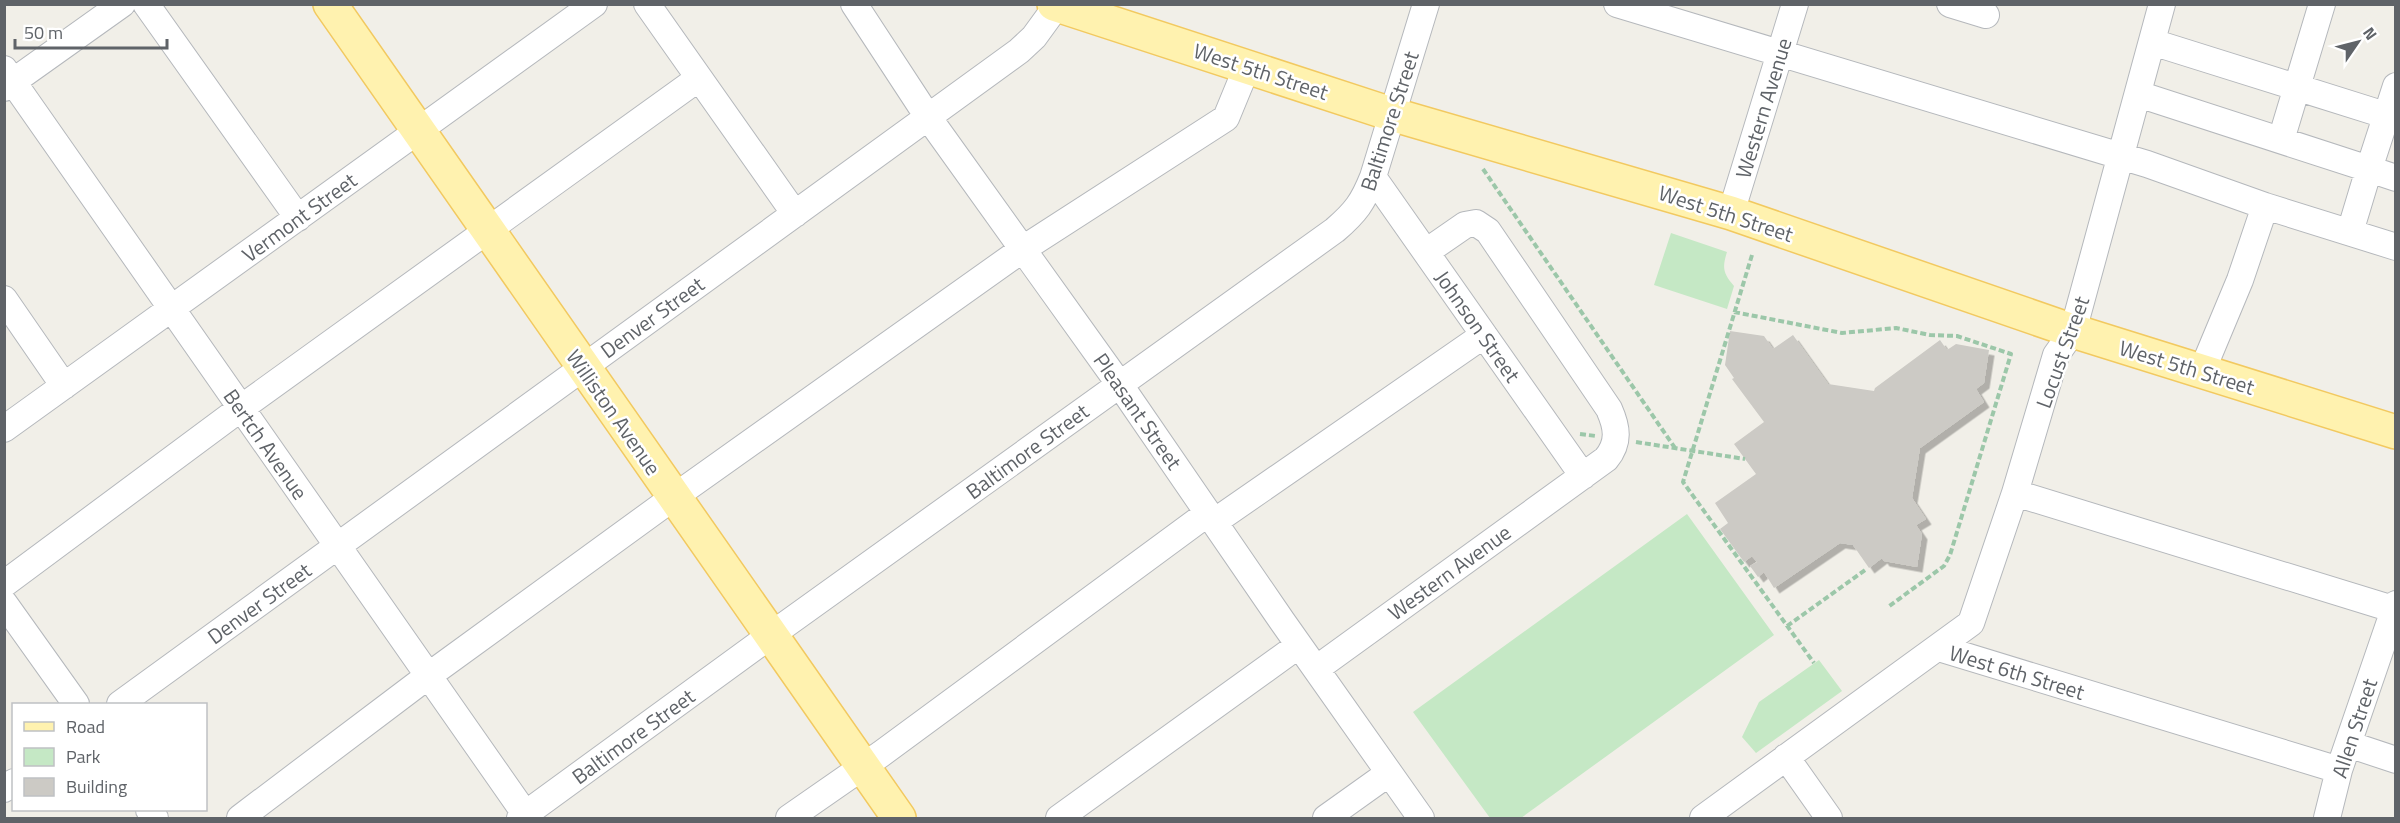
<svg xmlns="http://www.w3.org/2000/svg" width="2400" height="823" font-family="'Titillium Web',sans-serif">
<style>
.green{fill:#c5e8c5}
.building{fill:#cccac5;filter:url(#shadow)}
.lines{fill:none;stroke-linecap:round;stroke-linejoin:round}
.minor-casing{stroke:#b5b8bc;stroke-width:28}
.major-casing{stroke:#f2c960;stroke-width:36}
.path{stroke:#9cc7a9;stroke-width:4;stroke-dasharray:6 3;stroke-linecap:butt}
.minor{stroke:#fff;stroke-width:26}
.major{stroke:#fff2af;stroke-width:33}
.labels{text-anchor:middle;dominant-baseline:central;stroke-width:5;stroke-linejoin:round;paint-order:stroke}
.street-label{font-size:21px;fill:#5f6368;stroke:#fff}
</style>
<defs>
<filter id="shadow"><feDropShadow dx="5.5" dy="5.5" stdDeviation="0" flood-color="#0004"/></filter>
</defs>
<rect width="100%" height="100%" fill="#f1efe8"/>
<path class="green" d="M1671 233 1727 252C1722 268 1723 273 1734 286L1727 309 1654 285Z
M1687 514 1774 635 1521 818H1490L1413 712Z
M1819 660 1842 691 1756 753 1742 737 1759 702Z"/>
<path class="building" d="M1730 331 1764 336 1773 349 1793 335 1828 384 1874 391 1875 388 1940 340 1947 350 1956 344 1989 350 1984 383 1976 389 1984 402 1920 448 1912 498 1926 519 1916 525 1922 534 1917 567 1884 561 1882 558 1869 568 1853 545 1840 543 1774 588 1764 572 1758 577 1750 566 1757 562 1752 556 1744 562 1720 529 1728 523 1715 503 1756 474 1734 444 1764 422 1732 379 1734 378 1725 365Z"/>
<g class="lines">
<defs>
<path id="minor" d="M146 4 298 218
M647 4 795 214
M854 4 928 117 1120 385 1282 621 1421 818
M1617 4 2147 164 2265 206 2396 247
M1950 4 1986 15
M2152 42 2385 115
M4 69 528 818
M2396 86 2369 169 2396 178
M4 88 122 4
M2138 94 2369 169 2350 232
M2281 140 2322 4
M1373 177 1583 476
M1731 213 1795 4
M4 299 64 386
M2202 371 2240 280 2265 206
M4 429 594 4
M2015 493 2396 610
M1214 522 1484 335
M4 584 241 408 699 78
M4 603 76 704
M1939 648 2339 770
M1316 669 1606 459C1620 442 1617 427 1609 409L1488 231 1476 223 1465 225 1426 252
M120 704 1019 51 1034 37 1058 4
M2348 744 2396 760
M1786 757 1829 818
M4 789 14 782
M149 810 155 818
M240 818 428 676 674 497 1023 249 1226 118 1247 67
M520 818 771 635 1335 230C1356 212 1363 202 1373 177L1426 4
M789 818 881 754 1208 513
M1059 818 1299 645
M1326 818 1389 773
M1703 818 1971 623 2015 493 2056 355 2073 331 2162 4
M2327 818 2339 770 2396 604"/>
<path id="major" d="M330 4 899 818
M1054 4 1391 114 1731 213 2073 331 2396 432"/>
</defs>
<use href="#minor" class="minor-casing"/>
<use href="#major" class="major-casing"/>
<path class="path" d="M1483 169 1675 448
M1752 255 1683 482 1814 663
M1734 312 1842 333 1896 328 1930 335 1957 336 2011 354 1950 555 1944 566 1888 607
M1580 434 1596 436
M1636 442 1745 459
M1787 626 1865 570"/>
<use href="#minor" class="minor"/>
<use href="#major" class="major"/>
</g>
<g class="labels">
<g class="street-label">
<text transform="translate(1261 71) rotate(18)">West 5th Street</text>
<text transform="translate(1763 108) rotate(-73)">Western Avenue</text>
<text transform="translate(1389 121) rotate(-72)">Baltimore Street</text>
<text transform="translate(1726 213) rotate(18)">West 5th Street</text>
<text transform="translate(299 217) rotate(-36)">Vermont Street</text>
<text transform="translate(652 317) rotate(-36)">Denver Street</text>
<text transform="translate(1478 326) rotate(55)">Johnson Street</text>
<text transform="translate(2062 352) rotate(-70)">Locust Street</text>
<text transform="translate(2187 367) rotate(17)">West 5th Street</text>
<text transform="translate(1138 411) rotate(55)">Pleasant Street</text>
<text transform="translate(614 412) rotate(55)">Williston Avenue</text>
<text transform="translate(266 444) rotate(55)">Bertch Avenue</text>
<text transform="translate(1027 451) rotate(-36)">Baltimore Street</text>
<text transform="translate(1449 572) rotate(-36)">Western Avenue</text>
<text transform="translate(259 603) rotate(-36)">Denver Street</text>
<text transform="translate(2017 672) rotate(17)">West 6th Street</text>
<text transform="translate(2354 728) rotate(-72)">Allen Street</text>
<text transform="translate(633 736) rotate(-36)">Baltimore Street</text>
</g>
</g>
<rect width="2400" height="823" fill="none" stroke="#5f6368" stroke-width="12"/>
<rect x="12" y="703" width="195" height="108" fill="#ffffff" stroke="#bfc1c3" stroke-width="1.5"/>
<rect x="24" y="722" width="30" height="9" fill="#fff2af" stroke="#bfc1c3" stroke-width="1.5"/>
<text x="66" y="733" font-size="18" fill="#5f6368">Road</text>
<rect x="24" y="748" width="30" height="18" fill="#c5e8c5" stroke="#bfc1c3" stroke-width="1.5"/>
<text x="66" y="763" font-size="18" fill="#5f6368">Park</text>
<rect x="24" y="778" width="30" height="18" fill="#cccac5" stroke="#bfc1c3" stroke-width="1.5"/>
<text x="66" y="793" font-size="18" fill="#5f6368">Building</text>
<g transform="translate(2358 42) rotate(55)" stroke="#ffffff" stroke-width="4.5" paint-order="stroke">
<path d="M0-4.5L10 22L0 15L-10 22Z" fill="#5f6368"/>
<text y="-9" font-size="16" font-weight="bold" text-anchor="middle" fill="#5f6368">N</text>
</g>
<path d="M15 39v9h152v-9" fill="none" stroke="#5f6368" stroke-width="3"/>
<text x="24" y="39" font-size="18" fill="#5f6368" stroke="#ffffff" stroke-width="4.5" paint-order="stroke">50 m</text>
</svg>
